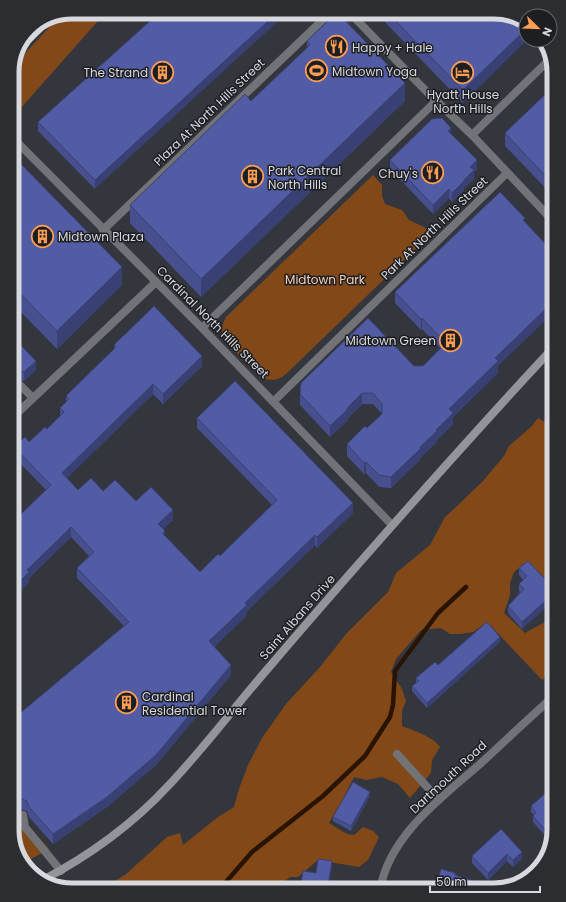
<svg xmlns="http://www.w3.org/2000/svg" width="566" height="902" font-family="Poppins,sans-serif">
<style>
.green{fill:#824818}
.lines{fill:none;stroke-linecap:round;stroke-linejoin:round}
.stream{stroke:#291303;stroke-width:4.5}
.lane{stroke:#727376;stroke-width:8}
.street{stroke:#727376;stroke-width:8}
.secondary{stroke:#93959a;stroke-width:8}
.highway{stroke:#c4c6cf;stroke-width:12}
.wall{fill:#474f8e}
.shaded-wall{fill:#394074}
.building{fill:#525ca5;stroke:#394074}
.labels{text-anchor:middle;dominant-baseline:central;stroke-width:3;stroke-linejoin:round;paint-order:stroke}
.poi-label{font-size:12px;fill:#d8d9de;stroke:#1d1e21;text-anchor:start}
.street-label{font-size:12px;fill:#d8d9de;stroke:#1d1e21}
.park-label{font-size:12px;fill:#f8d1b5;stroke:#1d1e21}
.rim{fill:none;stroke:#d8d9de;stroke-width:5}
</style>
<rect width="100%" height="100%" fill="#34363d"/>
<path class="green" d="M72 12H106L12 118 13 66 58 18Z
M373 175 382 185V196L385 204 402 210 409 220 424 227 431 234 286 374C280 379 274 381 266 379 259 376 225 342 223 335 221 328 223 323 226 317Z
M538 418 545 422 546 431 554 420V562L553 563 554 565V591L525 563 514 572 510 583V595L504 613 525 633 552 618 554 619V669L542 680 492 627 483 625 473 632 461 634H450L441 628 421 630 396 659 391 672 402 689 406 701 402 711V726C412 730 434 737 440 747L432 760 431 773 410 798 398 784 382 777 366 780 354 777 342 801 329 823 347 834 354 835 363 827 373 831 379 837 368 860 359 867 318 860 298 877H290L280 885 282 890H99L125 875 167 837 180 833 183 845 218 817 234 807 239 789 248 765 262 738 286 704 320 667 346 634 388 592 396 573 430 545 445 517 455 508 483 481 504 456 509 446 531 427Z
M12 808 49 849 24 863C11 849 12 827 12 808Z"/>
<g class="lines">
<path class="stream" d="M219 890 252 852 323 796 365 756 390 717 393 705 395 671 438 613 466 587"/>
<path class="lane" d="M20 385 33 398
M23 815 25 827 61 871
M12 821 25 827"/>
<path class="street" d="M349 12 428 93 472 135 554 222
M472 135 551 58
M12 141 14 139 202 328 392 525
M103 230 331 12
M202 328 436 101
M274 401 507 173
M12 418 156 282
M397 754 439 800
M380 890C389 836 441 798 480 764 505 741 529 718 554 696"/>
<path class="secondary" d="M41 881C89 856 132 825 169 785 205 747 236 705 271 665 329 597 388 530 448 463 483 424 518 385 554 347"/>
<path class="highway" d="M24 41 39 26"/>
</g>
<path class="wall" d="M160 12 95 189 38 131V122Z
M378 12H463V103L378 15Z
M307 41 405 101 201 297 130 223V205L251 101 307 48Z
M554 86V197L505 146V133Z
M451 134 477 169 474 172V179L464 188V190L452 202 449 198 433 214 390 169V160Z
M12 169 122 285 57 349 12 303Z
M395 292 498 366V373L453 417V424L437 440V442L420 458V460L391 488 379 487 366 473 364 474 347 456V444L367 428 382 414 373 404H362L348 418V420L330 437 300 405V394L414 366H423L440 348 422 329 421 330 395 303Z
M12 336 36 370 24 381 21 380 16 381V389L12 392Z
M114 345 202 366 163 404 153 394 67 478 78 490 103 491 136 501 173 520 163 529 165 536 200 572 220 556 272 505 197 428V418L353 513 317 548 315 545 247 611V615L214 647 231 675 156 765 107 807 53 844 29 817 27 811 22 810 12 798V720L124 626 77 578V568L89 556 71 537 29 578V582L12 599V523L46 490 14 457V447L29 442 47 429 60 416V408L66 402V396L114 349Z
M519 568 547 581 554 575V600L522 629 508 613V606L520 592 519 591V584L523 580 519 575Z
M500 642 427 708 412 691V686L416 683V678L438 665Z
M554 786 547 838 533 822V816L534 815 531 812V806Z
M370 796 351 831 333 821V817Z
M501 829 522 859 513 867 507 861 488 880 472 863V856Z
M455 876 474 888V890H437V883Z"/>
<path class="shaded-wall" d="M278 12H288L95 189V180Z
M526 29V40H527L463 103V90Z
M405 83V101L201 297V279Z
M451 128V137L448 131Z
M477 160V169L474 172V179L464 188V190L452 202V193L470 167Z
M449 189V198L433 214V205Z
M122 267V285L57 349V331Z
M554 301V312L498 366V373L453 417V424L437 440V442L420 458V460L391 488V477L420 447 436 430 449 409 495 358Z
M422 318V329L421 330V319Z
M202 356V366L163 404V394Z
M36 361V370L24 381V372Z
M21 371V380L16 381V389L12 392V383L15 375 16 372Z
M153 384V394L62 483V473Z
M362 393V404L348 418V420L330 437V426L347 408Z
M366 462V473L364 474V463Z
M353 503V513L317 548V537Z
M173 510V520L158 534V524Z
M71 527V537L29 578V582L12 599V589L27 570Z
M315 535V545L247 611V615L209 652V641L245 603Z
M554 593V600L522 629V622Z
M500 637V642L427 708V703Z
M231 665V675L156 765 107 807 53 844V834Z
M370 792V796L351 831V826Z
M554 826 553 832 547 838V832Z
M522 852V859L513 867V860Z
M507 854V861L488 880V873Z
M332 861V868L328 890H327Z
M474 881V890H472Z"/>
<path class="building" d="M160 12H278L95 180 38 122Z
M337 12 405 83 201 279 130 205 245 94 251 101 310 45 307 41Z
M387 12H463L469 19 476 12H498L526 22V29L463 90Z
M554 86V185L505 133Z
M442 118 451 128 448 131 477 160 470 167 474 170 464 180V181L452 193 449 189 433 205 390 160 432 119Z
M19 162 122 267 57 331 12 285V169Z
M500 192 525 218 523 220 554 253V301L495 358 498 361 449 409 453 413 436 430 437 431 420 447V449L391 477 379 475 366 462 364 463 347 444 365 426 367 428 382 414V404L373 393H362L347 408 348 409 330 426 300 394 301 383 368 318 414 366H423L441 348V338L422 318 421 319 395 292Z
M154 306 202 356 163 394 153 384 62 473 78 490 91 478 103 491 115 480 136 501 151 487 173 510 158 524 165 531 163 534 200 572 218 554 220 556 277 500 197 418 235 381 353 503 317 537 315 535 245 603 247 605 209 641 231 665 156 755 107 797 53 834 29 807 27 801 22 799 12 788V720L129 622 77 568 94 552 71 527 27 570 29 572 12 589V523L51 485 14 447 25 437 29 442 45 427 47 429 64 412 60 408 69 399 66 396 116 347 114 345Z
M12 336 36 361 24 372 21 371 16 372 15 375 16 380 12 383Z
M528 561 547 581 554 575V593L522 622 508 606 524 589 519 584 527 576 519 568Z
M487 622 500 637 427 703 412 686 419 681 416 678 435 662 438 665Z
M353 782 370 792 351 826 333 817Z
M554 786V813L553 815 554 816V826L547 832 533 816 536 813 531 806Z
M501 829 522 852 513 860 507 854 488 873 472 856Z
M318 859 332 861 327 890H300L303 871 316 873Z
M441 869 455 873V875L474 881 472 890H449L450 886 437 883Z"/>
<defs>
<symbol id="restaurant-ring" viewBox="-11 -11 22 22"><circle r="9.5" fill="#1d1e21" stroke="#fc9d54" stroke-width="1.5"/><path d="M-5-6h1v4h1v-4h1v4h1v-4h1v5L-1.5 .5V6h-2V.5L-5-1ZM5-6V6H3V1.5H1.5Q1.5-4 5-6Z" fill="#fc9d54"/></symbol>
<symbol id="stadium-ring" viewBox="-11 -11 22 22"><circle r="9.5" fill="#1d1e21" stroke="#fc9d54" stroke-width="1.5"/><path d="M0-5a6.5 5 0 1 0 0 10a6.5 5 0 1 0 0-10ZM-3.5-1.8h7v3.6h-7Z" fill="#fc9d54"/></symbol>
<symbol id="building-ring" viewBox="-11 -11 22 22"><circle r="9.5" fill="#1d1e21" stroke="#fc9d54" stroke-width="1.5"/><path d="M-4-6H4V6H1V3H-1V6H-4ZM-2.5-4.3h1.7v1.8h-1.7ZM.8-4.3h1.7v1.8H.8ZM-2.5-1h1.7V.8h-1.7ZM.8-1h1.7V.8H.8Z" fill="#fc9d54"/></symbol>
<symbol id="hotel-ring" viewBox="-11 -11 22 22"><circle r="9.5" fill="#1d1e21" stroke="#fc9d54" stroke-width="1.5"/><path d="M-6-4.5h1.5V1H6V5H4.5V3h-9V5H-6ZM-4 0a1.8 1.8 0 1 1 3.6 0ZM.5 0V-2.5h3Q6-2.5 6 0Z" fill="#fc9d54"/></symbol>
</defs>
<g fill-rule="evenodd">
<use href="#restaurant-ring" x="324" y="34" width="25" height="25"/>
<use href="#stadium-ring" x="304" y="58" width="25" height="25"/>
<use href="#building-ring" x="150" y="60" width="25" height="25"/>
<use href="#hotel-ring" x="450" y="60" width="25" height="25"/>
<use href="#restaurant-ring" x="420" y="160" width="25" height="25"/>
<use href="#building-ring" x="240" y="164" width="25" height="25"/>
<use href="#building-ring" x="30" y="224" width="25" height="25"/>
<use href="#building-ring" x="438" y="328" width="25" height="25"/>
<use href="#building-ring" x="114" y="690" width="25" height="25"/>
</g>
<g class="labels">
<g class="poi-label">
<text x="352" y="47">Happy + Hale</text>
<text x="332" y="71">Midtown Yoga</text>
<text x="148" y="72" text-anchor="end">The Strand</text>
<text x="463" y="94" text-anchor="middle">Hyatt House<tspan x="463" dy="14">North Hills</tspan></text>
<text x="268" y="170">Park Central<tspan x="268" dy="14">North Hills</tspan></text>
<text x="418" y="173" text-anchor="end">Chuy's</text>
<text x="58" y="236">Midtown Plaza</text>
<text x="436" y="340" text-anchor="end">Midtown Green</text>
<text x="142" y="696">Cardinal<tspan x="142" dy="14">Residential Tower</tspan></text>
</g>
<g class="street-label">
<text transform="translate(209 112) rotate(-44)">Plaza At North Hills Street</text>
<text transform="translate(434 228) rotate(-44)">Park At North Hills Street</text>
<text transform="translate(213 322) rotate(45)">Cardinal North Hills Street</text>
<text transform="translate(297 617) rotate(-49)">Saint Albans Drive</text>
<text transform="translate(448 777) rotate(-43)">Dartmouth Road</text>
</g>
<g class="park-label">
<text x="325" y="279">Midtown Park</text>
</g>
</g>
<path d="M0 0H566V902H0ZM72 19H494A53 53 0 0 1 547 72V830A53 53 0 0 1 494 883H72A53 53 0 0 1 19 830V72A53 53 0 0 1 72 19Z" fill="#2c2d30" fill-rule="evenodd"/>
<path class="rim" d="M72 19H494A53 53 0 0 1 547 72V830A53 53 0 0 1 494 883H72A53 53 0 0 1 19 830V72A53 53 0 0 1 72 19Z"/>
<g transform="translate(538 28) rotate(113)"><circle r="19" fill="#1d1e21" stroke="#68696d"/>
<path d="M0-3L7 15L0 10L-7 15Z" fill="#fc9d54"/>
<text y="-6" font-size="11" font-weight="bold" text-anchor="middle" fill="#d8d9de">N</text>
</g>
<path d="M430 886v6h110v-6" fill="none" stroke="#d8d9de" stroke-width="2"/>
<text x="436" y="886" font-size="12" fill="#d8d9de" stroke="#1d1e21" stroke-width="3" paint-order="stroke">50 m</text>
</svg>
